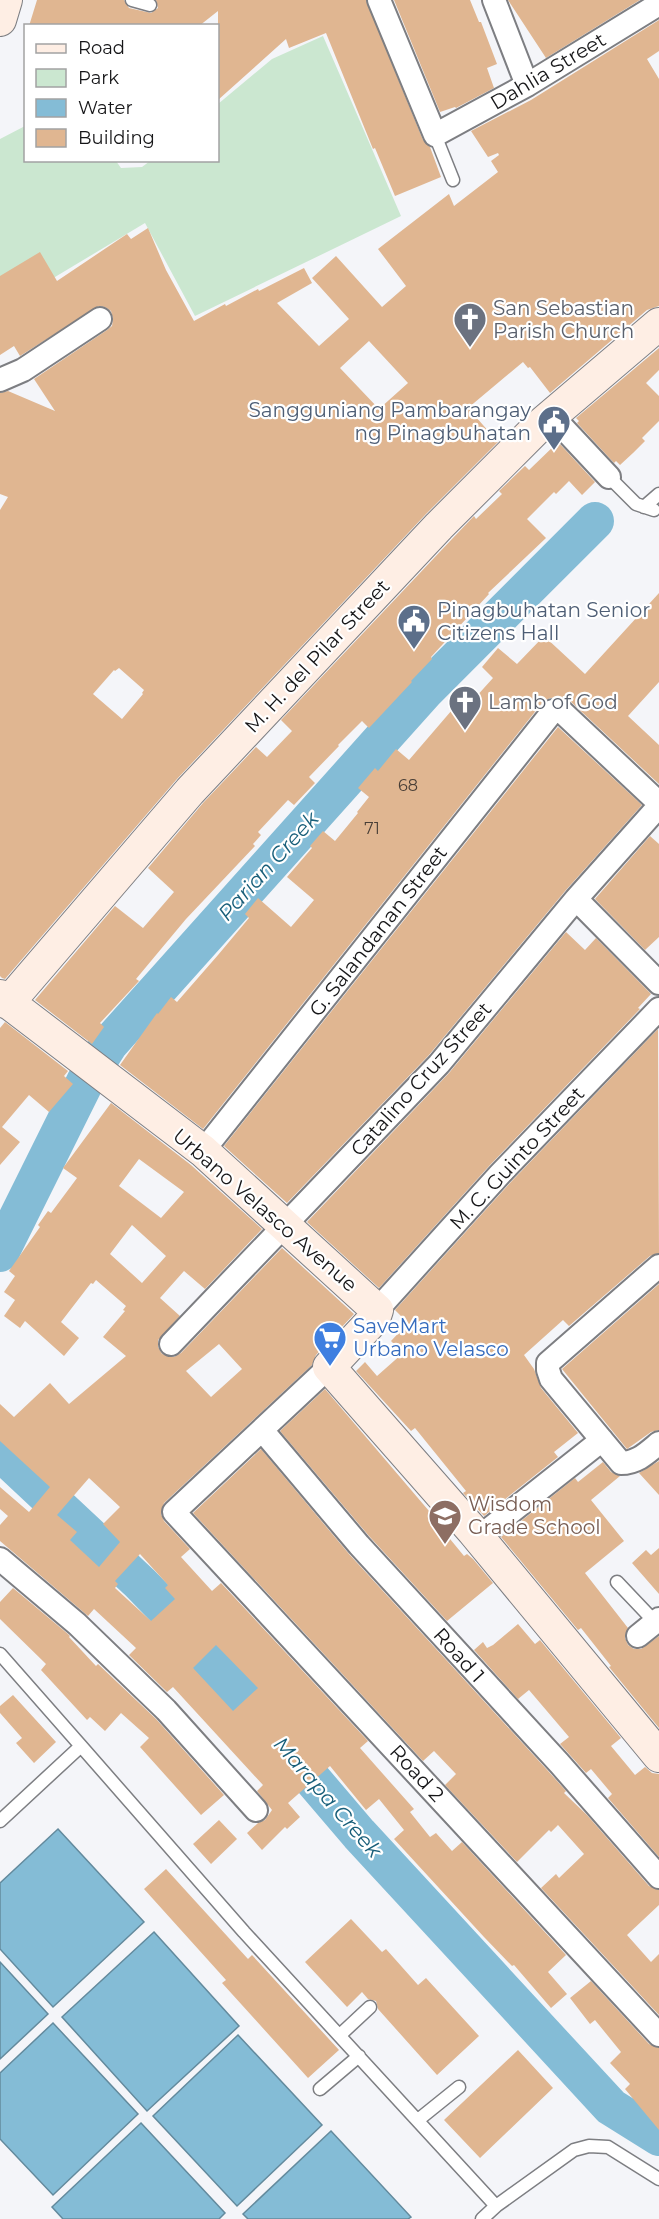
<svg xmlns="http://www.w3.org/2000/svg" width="659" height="2219" font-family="Montserrat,sans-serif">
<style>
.green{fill:#cbe7d0}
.water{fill:#84bcd6;stroke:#638a9d;stroke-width:1.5}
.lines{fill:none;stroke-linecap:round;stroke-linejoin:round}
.river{stroke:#84bcd6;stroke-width:38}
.building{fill:#e0b691;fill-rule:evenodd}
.lane-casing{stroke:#7d7e82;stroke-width:15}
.street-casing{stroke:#7d7e82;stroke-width:26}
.secondary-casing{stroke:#7d7e82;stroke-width:34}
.lane{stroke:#fff;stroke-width:12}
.street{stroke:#fff;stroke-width:22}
.secondary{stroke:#feeee4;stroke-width:32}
.labels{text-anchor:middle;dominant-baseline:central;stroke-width:4.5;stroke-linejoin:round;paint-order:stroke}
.number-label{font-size:16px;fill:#483e36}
.street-label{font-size:20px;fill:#161618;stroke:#fff}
.worship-label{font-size:20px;fill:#5b616d;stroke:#fff;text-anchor:start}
.service-label{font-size:20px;fill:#4e5e75;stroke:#fff;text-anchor:end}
.shop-label{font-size:20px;fill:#366cbe;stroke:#fff;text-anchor:start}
.education-label{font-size:20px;fill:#785e54;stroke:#fff;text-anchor:start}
.water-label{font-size:21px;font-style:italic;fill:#195f7a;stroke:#fff}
</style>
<rect width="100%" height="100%" fill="#f4f5f9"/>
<path class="green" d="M323 36 401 216 195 316 145 223 0 310V139L25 126 26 160 116 161 121 168 142 167 150 161 218 160V104L272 59Z"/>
<path class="water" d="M58 1829 144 1922 53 2007 0 1949V1883Z
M154 1932 239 2026 147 2111 62 2017Z
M0 1962 48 2014 0 2059Z
M53 2023 138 2114 53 2195 0 2139V2073Z
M238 2035 322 2125 237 2206 153 2116Z
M141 2123 225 2213 219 2219H63L52 2207Z
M331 2131 411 2217 408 2219H248L243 2214Z"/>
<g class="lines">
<path class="river" d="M0 1253 85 1082 109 1044 425 691 595 521
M0 1452 140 1583 179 1623 359 1834 611 2107 659 2137"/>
</g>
<path class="building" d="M37 0H124L129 8 151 13 158 8 156 0H366L423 140 430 147 441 177 395 196 375 148 373 149 326 33 289 48 286 39 218 100V11L199 26H29Z
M394 0H470L479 22H481L497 64 487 68 494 88 456 108 455 107 440 112Z
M508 0H640L546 58Z
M659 20V51L647 59 659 79V306L647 310 550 393 530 367 528 368 523 362 468 408 498 442 426 514 177 779 5 979 2 978 0 976V510L8 497 0 494V393L8 391 55 411 34 379 107 330 112 326 113 319 111 311 105 307 99 306 20 356 14 346 0 355V276L40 252 57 281 127 234 131 239 148 228 166 270 194 321 225 304 226 306 258 289 259 291 304 268 312 283 277 303 319 346 349 319 312 278 336 256 382 307 406 286 378 249 449 194 454 206 498 172 491 161 499 155 498 153 488 157 471 131 531 100ZM369 341 408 383 379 409 340 368ZM119 668 144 690 142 693 143 694 122 719 93 694 114 670 115 671Z
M659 348V370L646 383 659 396V421L642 438 645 441 633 453 620 465 616 461 614 463 577 423 579 421 576 418Z
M558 442 595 482 582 495 569 481 556 494 554 492 527 519 546 538 488 593 489 594 431 657 432 659 411 681 412 682 369 728 362 721 338 745 339 746 309 777 315 783 294 805 288 800 258 832 261 835 253 844 255 846 186 919 136 979 139 981 100 1023 104 1027 92 1044 35 1000 115 906 143 928 174 892 148 868 203 803 256 747 267 757 292 731 281 720 452 539 474 516 476 519 502 494 499 491 525 466 529 470Z
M659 593V682L628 716 659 745V784L569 700 564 697 550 698 542 703 203 1129 120 1065 157 1013 158 1014 171 997 177 1002 218 955 249 918 245 914 258 898 291 927 314 900 287 877 312 848 310 846 323 831 335 841 358 813 357 812 369 797 358 788 375 768 378 771 396 749 409 760 458 703 465 709 493 678 482 667 498 648 517 664 544 636 585 674Z
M558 727 642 805 566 890 429 1055 287 1203 224 1146Z
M650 836 659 844V937L645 950 595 899Z
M566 932 585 950 596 938 651 994 638 1008 640 1009 490 1165 379 1288 307 1222 449 1073Z
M5 1022 68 1071 64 1076 73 1084 49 1112 29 1095 2 1127 20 1142 0 1165V1028Z
M658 1029 659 1253 650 1256 569 1326 563 1320 524 1355 534 1369 541 1388 578 1433 554 1452 558 1457 484 1516 463 1493 466 1491 415 1428 411 1431 356 1371 365 1362 377 1376 403 1353 391 1341 408 1323 395 1310 510 1183Z
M111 1103 191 1165 262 1229 205 1289 184 1271 160 1298 180 1316 158 1340V1347L162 1354 174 1357 181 1353 282 1248 354 1314 316 1355 312 1365 164 1503 161 1514 164 1521 190 1549 181 1557 212 1591 221 1583 368 1741 360 1748 414 1809 410 1812 430 1837 436 1833 452 1851 462 1842 566 1955 548 1972 567 1994 551 2008 514 1965 512 1966 484 1937 394 1839 404 1830 379 1799 366 1810 330 1766 288 1803 300 1817 287 1829 285 1827 262 1850 247 1833 258 1823 265 1820 272 1810 257 1791 263 1785 173 1687 167 1692 129 1655 136 1648 94 1609 88 1616 0 1541V1525L8 1516 0 1509V1487L29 1512 50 1487 0 1441V1404L14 1417 50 1383 69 1404 126 1356 103 1337 125 1311 123 1310 126 1306 96 1280 93 1284 91 1283 61 1322 79 1338 64 1356 25 1321 20 1328 4 1316 15 1300 4 1292 15 1276 9 1271 40 1227 38 1225 48 1211 51 1213 77 1178 63 1168ZM139 1159 184 1192 161 1218 119 1186ZM132 1225 166 1256 142 1283 110 1254ZM219 1344 242 1369 211 1397 186 1371ZM89 1478 120 1507 103 1524 120 1542 99 1567 70 1540 77 1532 57 1515ZM140 1554 168 1585 165 1588 175 1599 151 1621 115 1588 118 1584 115 1581ZM216 1645 258 1688 233 1711 193 1668Z
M659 1284V1430L651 1432 627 1449 562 1369Z
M325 1389 429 1511 431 1510 444 1526 441 1528 464 1556 467 1554 473 1559 493 1583 447 1621 369 1536 280 1431Z
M261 1449 349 1554 549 1772 566 1791 564 1793 587 1815 649 1886 659 1890V1905L627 1935 651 1962 659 1954V2015L541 1888 556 1874 559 1878 584 1854 558 1825 551 1832 549 1830 517 1862 445 1785 456 1774 434 1751 423 1761 193 1513Z
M659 1461V1495L639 1473Z
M603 1462 611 1472 620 1476 591 1500 624 1541 585 1573 628 1628 625 1638 628 1645 634 1649H641L659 1636V1728L609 1667 611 1666 581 1628 578 1630 501 1537 575 1478 578 1482Z
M659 1548V1594L632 1563 646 1550 651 1555Z
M13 1588 68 1634 70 1636 69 1637 96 1666 98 1664 156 1719 224 1795 201 1815 140 1747 149 1738 121 1713 105 1731 90 1717 87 1720 41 1670 46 1664 0 1619V1602Z
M518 1624 535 1644 540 1640 621 1738 611 1746 635 1775 645 1767 652 1773 659 1774V1857L608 1798 612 1794 591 1769 586 1773 560 1744 569 1737 529 1690 518 1699 474 1650 483 1642 487 1648 493 1645Z
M13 1695 56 1742 34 1763 16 1743 22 1738 0 1713V1706Z
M219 1820 237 1839 211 1864 193 1844Z
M166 1869 248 1959 252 1955 339 2050 308 2078 222 1983 226 1980 144 1889Z
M351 1919 382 1952 386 1949 418 1985 426 1978 479 2036 437 2075 378 2009 376 2001 368 1999 362 1992 347 2007 305 1962Z
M591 1981 649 2044 659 2048V2130L625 2089 630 2084 610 2063 621 2052 595 2020 590 2024 570 1998Z
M518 2050 553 2088 480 2158 444 2120Z"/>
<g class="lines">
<defs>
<path id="lane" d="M132 0 150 5
M435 135 453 180
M609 477 636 504 654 510
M644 507 659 494
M617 1582 655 1622
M0 1654 81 1746
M0 1821 81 1746 244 1932 496 2206
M340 2035 370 2007
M320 2089 359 2056
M418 2120 459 2087
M482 2219 496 2206 574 2150 589 2146 608 2147 659 2179"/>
<path id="street" d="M379 0 435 135 527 85 659 4
M494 0 527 85
M0 380 23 370 100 319
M551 415 609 477
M576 899 659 983
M203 1151 553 711 560 710 659 803
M659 1266 548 1363V1370L551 1379 621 1463C637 1463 647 1453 659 1443
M377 1310 500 1174 659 1009
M171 1344 439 1064 576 899 659 806V804
M329 1367 174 1512 659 2035
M262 1430 359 1545 559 1763 659 1877
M478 1538 602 1440
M0 1559 77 1624 166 1710 256 1810
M638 1636 659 1619"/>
<path id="secondary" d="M0 20 6 0
M0 996 203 1151 377 1310 374 1319 329 1367 473 1531 659 1756
M8 1003 190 791 439 526 538 427 659 324"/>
</defs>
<use href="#lane" class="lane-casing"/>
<use href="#street" class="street-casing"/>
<use href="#secondary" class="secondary-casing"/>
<use href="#lane" class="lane"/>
<use href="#street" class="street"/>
<use href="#secondary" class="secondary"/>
</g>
<defs>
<symbol id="church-pin" viewBox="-11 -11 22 30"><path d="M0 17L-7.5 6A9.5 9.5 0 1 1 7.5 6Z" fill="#6b7280" stroke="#fff"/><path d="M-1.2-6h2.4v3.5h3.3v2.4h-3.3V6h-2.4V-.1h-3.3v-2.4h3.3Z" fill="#fff"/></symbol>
<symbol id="civic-pin" viewBox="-11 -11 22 30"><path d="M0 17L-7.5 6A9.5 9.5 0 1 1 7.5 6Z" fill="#5c6f8a" stroke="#fff"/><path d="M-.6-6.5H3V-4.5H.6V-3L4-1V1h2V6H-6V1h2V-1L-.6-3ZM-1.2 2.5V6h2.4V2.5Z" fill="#fff"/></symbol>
<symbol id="supermarket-pin" viewBox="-11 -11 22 30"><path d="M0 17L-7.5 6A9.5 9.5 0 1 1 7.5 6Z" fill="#3f7fe0" stroke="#fff"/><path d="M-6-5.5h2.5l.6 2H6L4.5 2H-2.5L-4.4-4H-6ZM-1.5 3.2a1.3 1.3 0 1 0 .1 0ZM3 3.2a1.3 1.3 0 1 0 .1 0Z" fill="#fff"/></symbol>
<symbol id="school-pin" viewBox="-11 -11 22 30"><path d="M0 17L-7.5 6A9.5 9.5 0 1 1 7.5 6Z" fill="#8d6e63" stroke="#fff"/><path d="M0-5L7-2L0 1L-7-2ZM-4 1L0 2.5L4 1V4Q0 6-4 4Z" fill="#fff"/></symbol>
</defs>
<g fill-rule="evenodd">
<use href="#church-pin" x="451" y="300" width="38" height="52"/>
<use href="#civic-pin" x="535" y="403" width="38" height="52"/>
<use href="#civic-pin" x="395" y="602" width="38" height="52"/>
<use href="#church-pin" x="446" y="683" width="38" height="52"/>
<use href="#supermarket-pin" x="311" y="1319" width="38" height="52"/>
<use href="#school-pin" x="426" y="1497" width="38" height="52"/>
</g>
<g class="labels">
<g class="number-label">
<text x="408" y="785">68</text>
<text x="372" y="828">71</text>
</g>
<g class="street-label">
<text transform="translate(548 71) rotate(-31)">Dahlia Street</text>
<text transform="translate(317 656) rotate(-47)">M. H. del Pilar Street</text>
<text transform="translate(378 931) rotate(-52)">G. Salandanan Street</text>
<text transform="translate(421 1079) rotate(-48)">Catalino Cruz Street</text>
<text transform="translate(517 1158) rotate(-47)">M. C. Guinto Street</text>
<text transform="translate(265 1210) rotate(41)">Urbano Velasco Avenue</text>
<text transform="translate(459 1655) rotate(48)">Road 1</text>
<text transform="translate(417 1773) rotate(47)">Road 2</text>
</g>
<g class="worship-label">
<text x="493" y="308">San Sebastian<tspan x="493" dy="23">Parish Church</tspan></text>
<text x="488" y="702">Lamb of God</text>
</g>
<g class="service-label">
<text x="531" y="410">Sangguniang Pambarangay<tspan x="531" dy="23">ng Pinagbuhatan</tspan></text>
<text x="437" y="610" text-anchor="start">Pinagbuhatan Senior<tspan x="437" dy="23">Citizens Hall</tspan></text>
</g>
<g class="shop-label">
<text x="353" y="1326">SaveMart<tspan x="353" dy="23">Urbano Velasco</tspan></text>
</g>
<g class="education-label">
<text x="468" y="1504">Wisdom<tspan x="468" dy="23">Grade School</tspan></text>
</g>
<g class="water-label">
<text transform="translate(268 866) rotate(-48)">Parian Creek</text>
<text transform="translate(328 1797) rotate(49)">Marapa Creek</text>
</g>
</g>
<rect x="24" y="24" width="195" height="138" fill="#ffffff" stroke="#a2a2a3" stroke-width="1.5"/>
<rect x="36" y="44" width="30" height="9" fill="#feeee4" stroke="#a2a2a3" stroke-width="1.5"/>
<text x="78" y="54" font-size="18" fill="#161618">Road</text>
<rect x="36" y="69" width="30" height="18" fill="#cbe7d0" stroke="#a2a2a3" stroke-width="1.5"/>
<text x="78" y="84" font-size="18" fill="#161618">Park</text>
<rect x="36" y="99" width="30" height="18" fill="#84bcd6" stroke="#a2a2a3" stroke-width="1.5"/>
<text x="78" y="114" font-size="18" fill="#161618">Water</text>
<rect x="36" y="129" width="30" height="18" fill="#e0b691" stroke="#a2a2a3" stroke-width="1.5"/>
<text x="78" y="144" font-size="18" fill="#161618">Building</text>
</svg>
